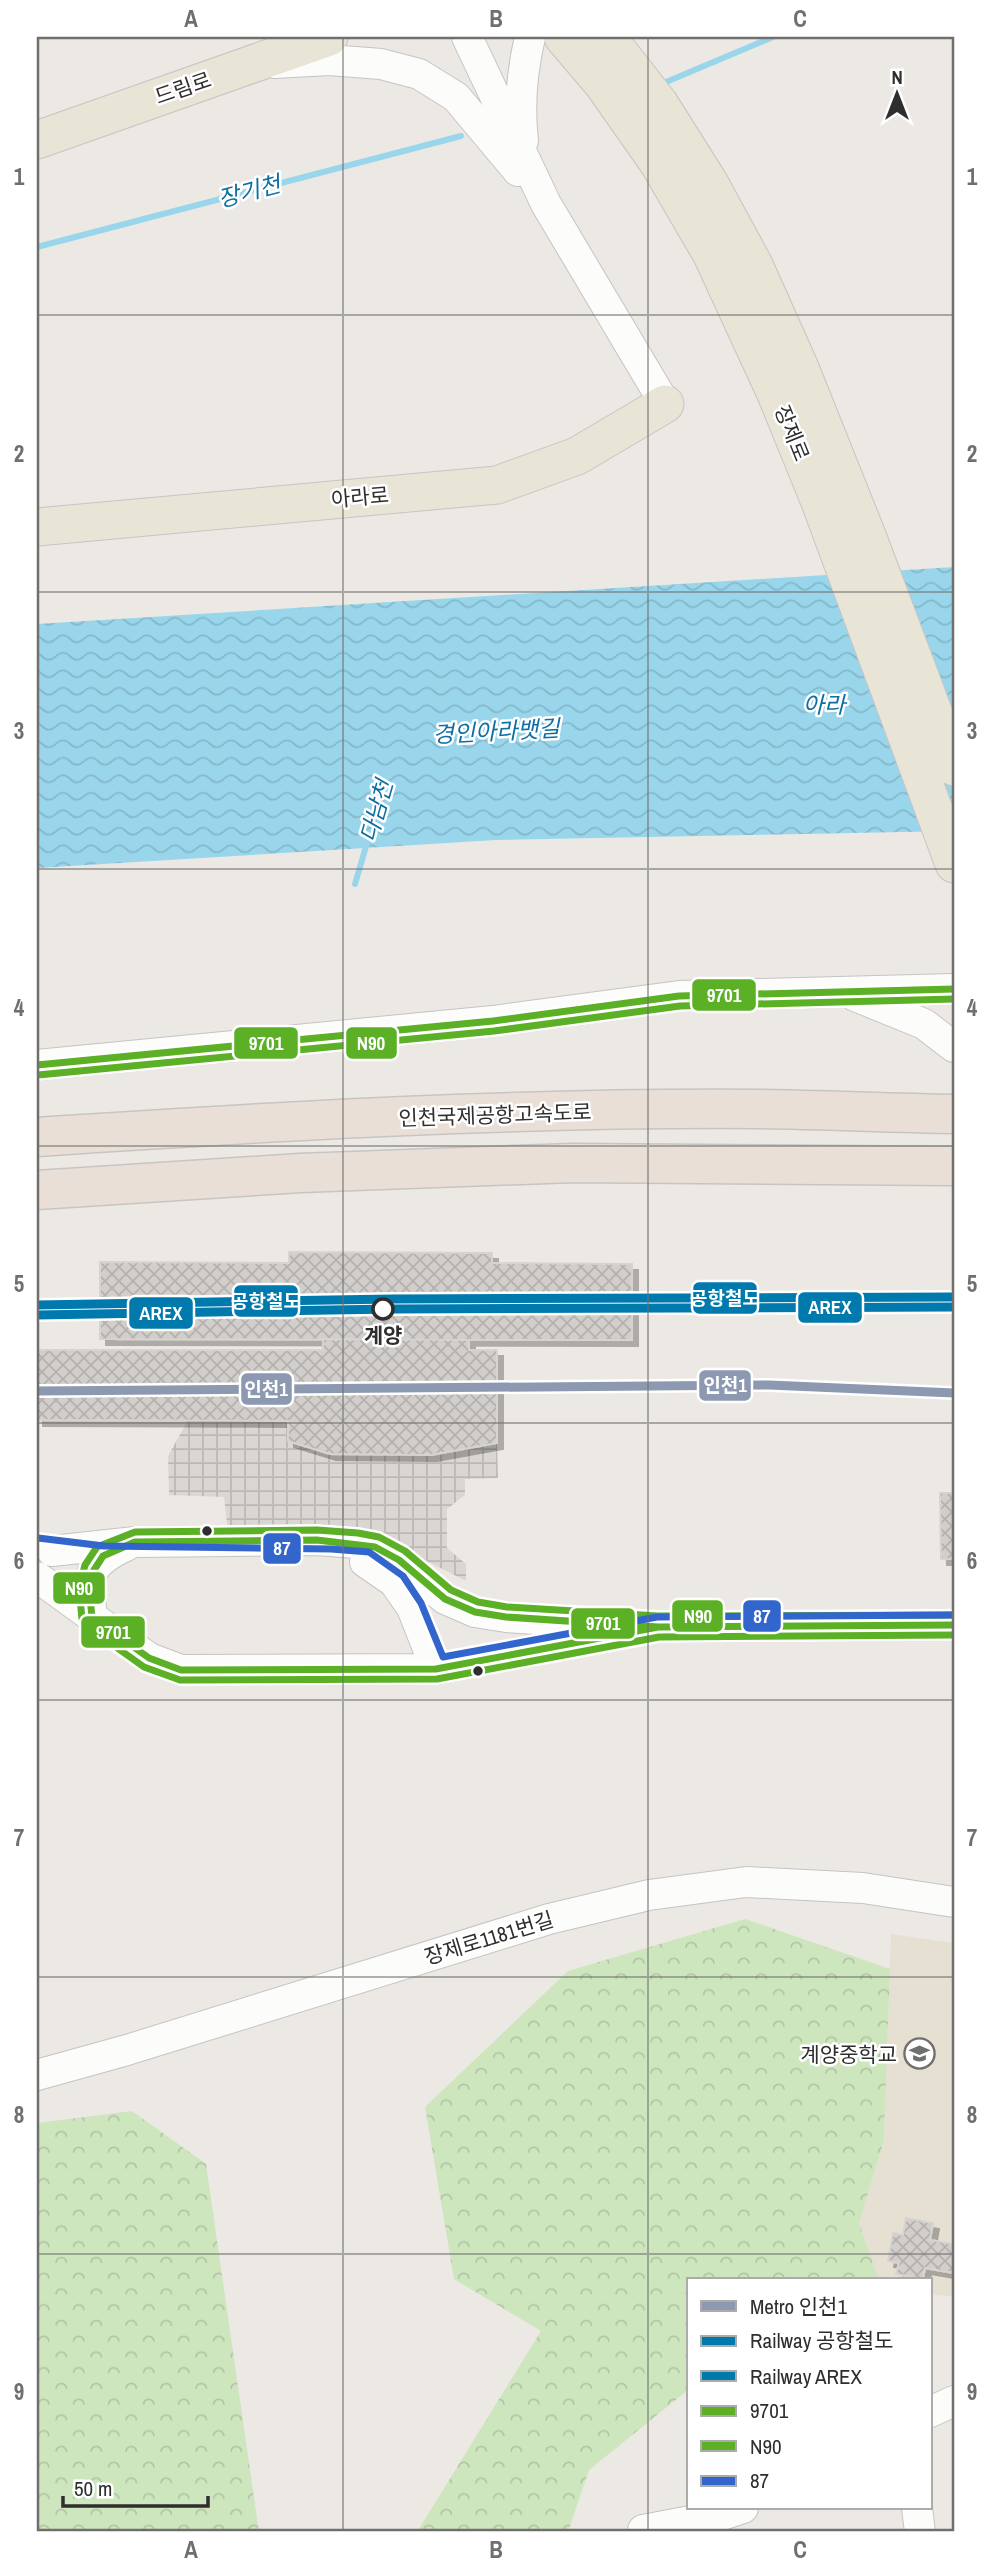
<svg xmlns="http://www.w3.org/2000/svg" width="991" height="2569" font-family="'Archivo Narrow','Noto Sans KR',sans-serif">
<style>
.education{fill:#e6e0d3}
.forest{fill:url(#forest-crowns)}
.plaza{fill:url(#plaza-grid)}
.water{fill:url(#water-waves)}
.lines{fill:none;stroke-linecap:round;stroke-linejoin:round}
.stream{stroke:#99d6ec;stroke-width:6}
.building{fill:url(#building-cross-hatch);stroke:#d7d4d0;stroke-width:2;filter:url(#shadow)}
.minor-casing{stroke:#c5c4c5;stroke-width:32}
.major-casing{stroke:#c6c5c4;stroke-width:39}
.highway-casing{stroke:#c6c5c4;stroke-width:41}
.minor{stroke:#fcfcfb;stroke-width:30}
.major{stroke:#e8e4d6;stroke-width:37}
.highway{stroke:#eadfd6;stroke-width:38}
.bus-1-casing{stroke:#fff;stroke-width:12}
.bus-2-casing{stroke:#fff;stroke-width:12}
.bus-3-casing{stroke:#fff;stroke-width:12}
.bus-1{stroke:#5bb025;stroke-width:7}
.bus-2{stroke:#5bb025;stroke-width:7}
.bus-3{stroke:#36c;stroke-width:7}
.rail-1-casing{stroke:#fff;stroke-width:14}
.rail-2-casing{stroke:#fff;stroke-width:14}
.rail-1{stroke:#0079ac;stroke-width:9}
.rail-2{stroke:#0079ac;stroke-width:9}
.metro-1-casing{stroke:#fff;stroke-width:14}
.metro-1{stroke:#8c99b0;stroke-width:9}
.grid{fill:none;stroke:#706f6e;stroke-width:2;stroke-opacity:0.55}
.stop-dot{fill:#fff;stroke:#2e2e2e;stroke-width:3.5}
.bus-dot{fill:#2e2e2e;stroke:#fff;stroke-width:2.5}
.labels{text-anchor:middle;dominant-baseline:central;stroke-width:5;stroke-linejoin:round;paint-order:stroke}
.street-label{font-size:21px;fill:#2e2e2e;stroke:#fff}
.stop-label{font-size:21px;font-weight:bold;fill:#2e2e2e;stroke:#fff}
.poi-label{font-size:21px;fill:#2e2e2e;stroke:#fff;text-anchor:end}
.water-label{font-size:23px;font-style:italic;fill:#0d6fa3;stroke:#fff}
.line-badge{stroke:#fff;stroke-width:2.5}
.badge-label{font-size:19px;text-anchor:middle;font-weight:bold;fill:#fff}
.neatline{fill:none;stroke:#706f6e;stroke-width:2.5}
.grid-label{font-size:23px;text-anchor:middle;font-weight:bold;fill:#706f6e}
</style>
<defs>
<pattern id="forest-crowns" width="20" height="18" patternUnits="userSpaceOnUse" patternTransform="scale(1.75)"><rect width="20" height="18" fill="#cee6be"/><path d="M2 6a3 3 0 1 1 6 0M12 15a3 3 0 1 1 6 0" fill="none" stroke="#b1c6a4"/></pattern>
<pattern id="plaza-grid" width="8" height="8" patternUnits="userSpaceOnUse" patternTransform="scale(1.75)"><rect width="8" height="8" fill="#dad6d2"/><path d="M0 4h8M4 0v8" fill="none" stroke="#bbb8b5"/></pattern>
<pattern id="water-waves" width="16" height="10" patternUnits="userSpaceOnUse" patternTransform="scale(1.75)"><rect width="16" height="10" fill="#99d6ec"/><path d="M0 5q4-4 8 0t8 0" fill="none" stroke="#84b8cb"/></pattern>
<pattern id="building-cross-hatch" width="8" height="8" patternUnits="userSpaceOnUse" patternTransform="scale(1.75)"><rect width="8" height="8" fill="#d1cecb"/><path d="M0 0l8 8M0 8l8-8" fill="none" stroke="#b4b1af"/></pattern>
<filter id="shadow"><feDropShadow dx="6" dy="6" stdDeviation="0" flood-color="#0004"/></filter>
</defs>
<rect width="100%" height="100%" fill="#ece8e4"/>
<path class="education" d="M891 1934 954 1943V2297L930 2294V2280H879L859 2223 884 2140Z"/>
<path class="forest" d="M745 1919 890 1969 884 2140 859 2223 879 2280H688V2390L589 2470 568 2532H417L541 2331 454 2279 425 2107 568 1971Z
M132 2111 206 2164 259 2532H37V2123Z"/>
<path class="plaza" d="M188 1420 288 1421V1441L331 1454 431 1455 497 1443 498 1478 465 1479V1495L447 1509V1548L466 1564V1581L391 1543 228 1532 224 1497 169 1495 168 1456Z"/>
<path class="water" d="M954 567V831L496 840 37 868V624Z"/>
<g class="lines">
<path class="stream" d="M666 82 773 37
M37 247 461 136
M355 884 367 843"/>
</g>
<path class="building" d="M289 1252 492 1253V1263L632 1264V1340L100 1339V1262L289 1263Z
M323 1339 469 1340V1350H497V1443L431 1455 330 1454 288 1441V1421L37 1420V1350H323Z
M940 1493H954V1559H941Z
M906 2218 933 2223 930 2240 954 2244V2273L925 2268 923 2279 896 2274 899 2263 888 2261 893 2233 903 2235Z"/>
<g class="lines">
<defs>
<path id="minor" d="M467 37 546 204 665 404
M275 63 329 60 381 64 419 74 456 97 518 171
M523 141C519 106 522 71 530 37
M855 996 924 1024 954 1047
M37 1065 493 1021 679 996 954 989
M52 1551 135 1542 317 1540 356 1543 375 1547 399 1560 445 1599 475 1612 506 1617 658 1627 954 1625
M365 1562 394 1582 412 1608 436 1669
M37 1577 149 1658 181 1670 436 1669 613 1635
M92 1617C87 1576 87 1564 126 1546
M37 2075 127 2050 549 1919 649 1895 746 1882 863 1888 954 1902
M930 2412 954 2401
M917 2508 920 2532
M643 2530 722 2515 743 2508"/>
<path id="major" d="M563 37 603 84 659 164 712 255 776 394 820 502 954 864
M607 37 659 103 710 184 754 265 800 368 868 538 954 767
M37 140 329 37
M37 527 497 485 577 456 665 404"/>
<path id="highway" d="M37 1137C278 1121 521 1107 763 1109 827 1110 891 1113 954 1114
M37 1190 300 1173 573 1163 954 1166"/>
</defs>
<use href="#minor" class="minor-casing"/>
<use href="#major" class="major-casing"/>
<use href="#highway" class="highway-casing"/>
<use href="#minor" class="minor"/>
<use href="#major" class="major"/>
<use href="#highway" class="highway"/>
<defs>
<path id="bus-1" d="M37 1065 493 1021 679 996 954 989
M317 1540 375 1547 399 1560 445 1599 475 1612 506 1617 658 1627 436 1669 181 1670 149 1658 92 1617 89 1588 94 1570 103 1556 135 1542Z
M658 1627 954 1625"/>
<path id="bus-2" d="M38 1075 494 1031 680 1006 954 999
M954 1615 658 1616 507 1607 478 1602 451 1590 405 1551 379 1537 358 1533 317 1530 135 1532 97 1547 85 1565 79 1588 82 1619 85 1625 144 1667 180 1680 437 1679 659 1637 954 1635"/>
<path id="bus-3" d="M38 1538 104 1546 331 1549 369 1552 403 1576 421 1603 443 1657 657 1617 954 1615"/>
</defs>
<use href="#bus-1" class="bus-1-casing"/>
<use href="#bus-2" class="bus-2-casing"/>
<use href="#bus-3" class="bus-3-casing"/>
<use href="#bus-1" class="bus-1"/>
<use href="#bus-2" class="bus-2"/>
<use href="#bus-3" class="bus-3"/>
<defs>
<path id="rail-1" d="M37 1305 393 1299 954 1297"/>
<path id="rail-2" d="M37 1315 393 1309 954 1307"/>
</defs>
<use href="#rail-1" class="rail-1-casing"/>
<use href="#rail-2" class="rail-2-casing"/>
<use href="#rail-1" class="rail-1"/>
<use href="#rail-2" class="rail-2"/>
<defs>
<path id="metro-1" d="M37 1391 769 1385 954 1393"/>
</defs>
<use href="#metro-1" class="metro-1-casing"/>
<use href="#metro-1" class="metro-1"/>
</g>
<path class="grid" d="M343 37V2532M648 37V2532M37 315H954M37 592H954M37 869H954M37 1146H954M37 1423H954M37 1700H954M37 1977H954M37 2254H954"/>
<defs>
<symbol id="school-ring" viewBox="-11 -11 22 22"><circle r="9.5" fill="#fff" stroke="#706f6e" stroke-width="1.5"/><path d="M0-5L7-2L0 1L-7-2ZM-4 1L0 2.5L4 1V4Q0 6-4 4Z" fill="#706f6e"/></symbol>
</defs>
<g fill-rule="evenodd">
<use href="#school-ring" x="902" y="2036" width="35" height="35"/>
</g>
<circle class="stop-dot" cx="383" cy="1309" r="10"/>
<g class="bus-dot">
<circle cx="207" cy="1531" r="6"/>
<circle cx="478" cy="1671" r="6"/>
</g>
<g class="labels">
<g class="street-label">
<text transform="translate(183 88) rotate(-19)">드림로</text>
<text transform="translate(792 433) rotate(68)">장제로</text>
<text transform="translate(360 497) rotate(-5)">아라로</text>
<text transform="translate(495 1115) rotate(-2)">인천국제공항고속도로</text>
<text transform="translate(489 1938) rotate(-17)">장제로1181번길</text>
</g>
<g class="stop-label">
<text x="383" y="1335">계양</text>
</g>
<g class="poi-label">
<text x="897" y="2054">계양중학교</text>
</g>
<g class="water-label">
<text transform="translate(249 191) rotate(-15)">장기천</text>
<text x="824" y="704">아라</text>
<text transform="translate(496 731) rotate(-3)">경인아라뱃길</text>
<text transform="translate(376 811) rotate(-74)">다남천</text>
</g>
</g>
<g class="line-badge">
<rect x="691" y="978" width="66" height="34" rx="7" fill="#5bb025"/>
<rect x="345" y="1026" width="53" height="34" rx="7" fill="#5bb025"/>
<rect x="233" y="1026" width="66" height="34" rx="7" fill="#5bb025"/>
<rect x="692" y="1281" width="66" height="34" rx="7" fill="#0079ac"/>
<rect x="233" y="1284" width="66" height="34" rx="7" fill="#0079ac"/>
<rect x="797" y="1291" width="66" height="33" rx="7" fill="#0079ac"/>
<rect x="128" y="1296" width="66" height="34" rx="7" fill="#0079ac"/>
<rect x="698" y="1369" width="54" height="33" rx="7" fill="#8c99b0"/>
<rect x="240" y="1372" width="53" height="34" rx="7" fill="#8c99b0"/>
<rect x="262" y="1532" width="40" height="33" rx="7" fill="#36c"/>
<rect x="52" y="1571" width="54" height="34" rx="7" fill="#5bb025"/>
<rect x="671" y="1599" width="53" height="34" rx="7" fill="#5bb025"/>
<rect x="742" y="1599" width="40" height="34" rx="7" fill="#36c"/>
<rect x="570" y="1607" width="66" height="33" rx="7" fill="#5bb025"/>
<rect x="80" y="1615" width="66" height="34" rx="7" fill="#5bb025"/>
</g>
<g class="badge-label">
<text x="724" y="1002">9701</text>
<text x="371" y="1050">N90</text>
<text x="266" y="1050">9701</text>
<text x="725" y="1305">공항철도</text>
<text x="266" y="1308">공항철도</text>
<text x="830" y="1314">AREX</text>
<text x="161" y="1320">AREX</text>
<text x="725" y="1392">인천1</text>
<text x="266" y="1396">인천1</text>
<text x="282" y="1555">87</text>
<text x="79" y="1595">N90</text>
<text x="698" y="1623">N90</text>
<text x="762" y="1623">87</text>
<text x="603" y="1630">9701</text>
<text x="113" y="1639">9701</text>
</g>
<rect width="991" height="2569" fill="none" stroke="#ffffff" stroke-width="77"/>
<rect x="687" y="2278" width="245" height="231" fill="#ffffff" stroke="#ababab" stroke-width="2"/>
<rect x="701" y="2301" width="35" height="10" fill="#8c99b0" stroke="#ababab" stroke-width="2"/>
<text x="750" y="2314" font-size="21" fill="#2e2e2e">Metro 인천1</text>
<rect x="701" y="2336" width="35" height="10" fill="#0079ac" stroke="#ababab" stroke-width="2"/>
<text x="750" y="2348" font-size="21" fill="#2e2e2e">Railway 공항철도</text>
<rect x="701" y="2371" width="35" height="10" fill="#0079ac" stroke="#ababab" stroke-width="2"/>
<text x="750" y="2384" font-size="21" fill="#2e2e2e">Railway AREX</text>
<rect x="701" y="2406" width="35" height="10" fill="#5bb025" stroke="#ababab" stroke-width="2"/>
<text x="750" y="2418" font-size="21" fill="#2e2e2e">9701</text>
<rect x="701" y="2441" width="35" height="10" fill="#5bb025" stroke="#ababab" stroke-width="2"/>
<text x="750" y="2454" font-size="21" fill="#2e2e2e">N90</text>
<rect x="701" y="2476" width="35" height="10" fill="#3366cc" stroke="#ababab" stroke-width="2"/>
<text x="750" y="2488" font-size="21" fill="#2e2e2e">87</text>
<g transform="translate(897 94)" stroke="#ffffff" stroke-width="5" paint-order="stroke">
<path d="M0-5L12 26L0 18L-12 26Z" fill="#2e2e2e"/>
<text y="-10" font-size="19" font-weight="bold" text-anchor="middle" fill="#2e2e2e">N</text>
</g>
<path d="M63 2496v10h145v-10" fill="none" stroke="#2e2e2e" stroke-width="3.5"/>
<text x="74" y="2496" font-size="21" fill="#2e2e2e" stroke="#ffffff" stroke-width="5" paint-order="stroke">50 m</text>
<rect x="38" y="38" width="915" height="2492" class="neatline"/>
<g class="grid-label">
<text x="191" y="27">A</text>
<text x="496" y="27">B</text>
<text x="800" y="27">C</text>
<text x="19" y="185">1</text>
<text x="972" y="185">1</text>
<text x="19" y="462">2</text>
<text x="972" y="462">2</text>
<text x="19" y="739">3</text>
<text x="972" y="739">3</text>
<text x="19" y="1016">4</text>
<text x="972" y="1016">4</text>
<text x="19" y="1292">5</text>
<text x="972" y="1292">5</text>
<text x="19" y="1569">6</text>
<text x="972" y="1569">6</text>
<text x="19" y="1846">7</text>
<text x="972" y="1846">7</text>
<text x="19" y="2123">8</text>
<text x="972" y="2123">8</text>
<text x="19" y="2400">9</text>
<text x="972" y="2400">9</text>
<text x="191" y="2558">A</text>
<text x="496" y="2558">B</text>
<text x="800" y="2558">C</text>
</g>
</svg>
